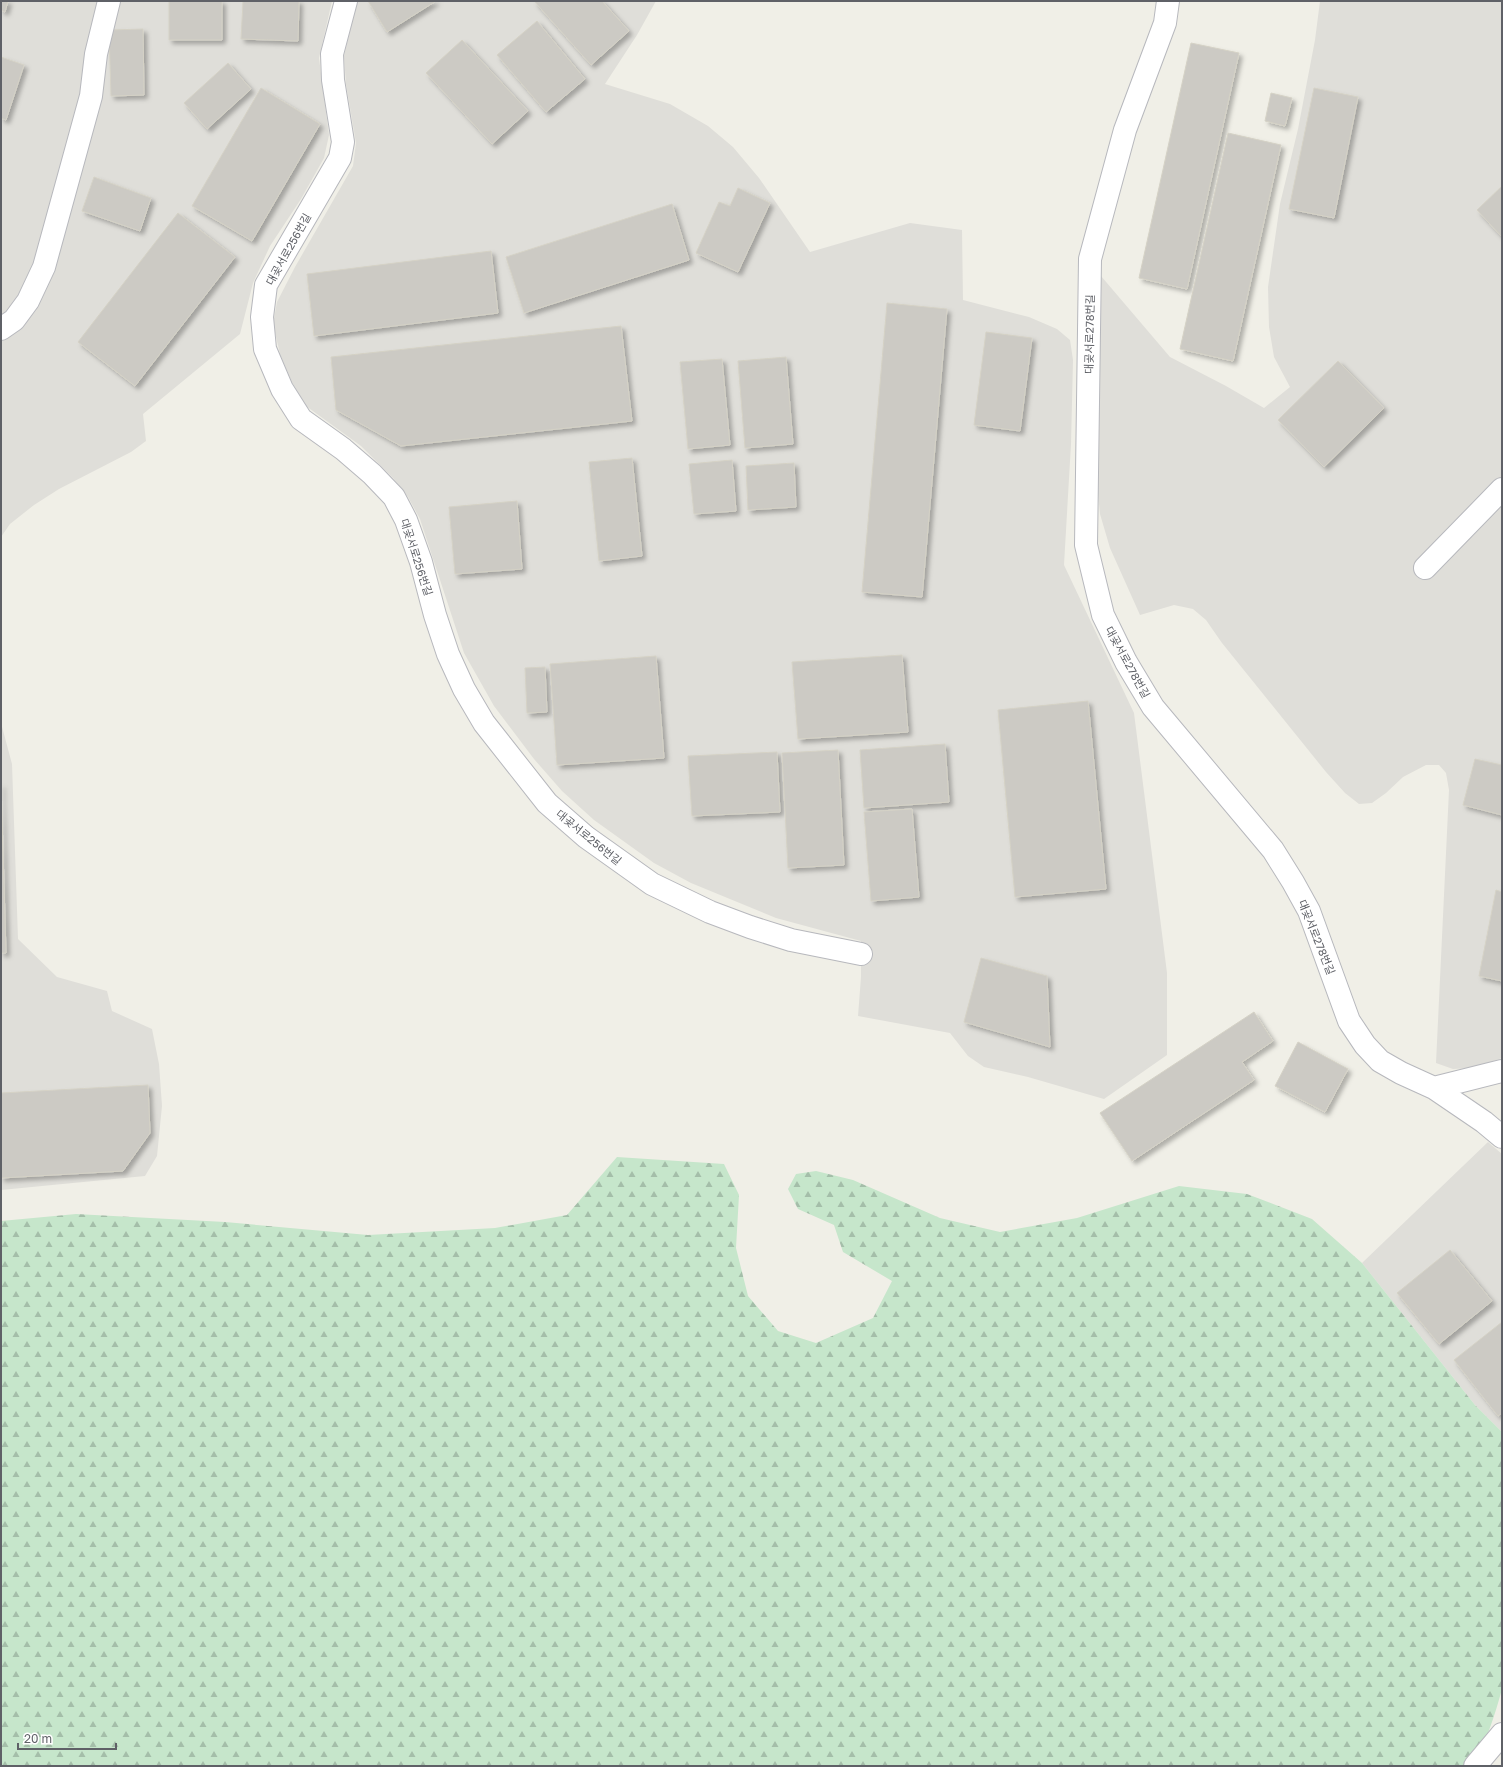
<svg xmlns="http://www.w3.org/2000/svg" width="1503" height="1767" font-family="'Golos Text','Noto Sans KR',sans-serif">
<style>
.industrial{fill:#dfded9}
.forest{fill:url(#forest-firs)}
.building{fill:#cccac4;stroke:#d5d2c6;filter:url(#shadow)}
.lines{fill:none;stroke-linecap:round;stroke-linejoin:round}
.minor-casing{stroke:#b7b8bd;stroke-width:24}
.minor{stroke:#fff;stroke-width:22}
.labels{text-anchor:middle;dominant-baseline:central;stroke-width:3;stroke-linejoin:round;paint-order:stroke}
.street-label{font-size:11px;fill:#5f6167;stroke:#fff}
</style>
<defs>
<pattern id="forest-firs" width="22" height="20" patternUnits="userSpaceOnUse"><rect width="22" height="20" fill="#c6e6cb"/><path d="M5 1l3.5 6h-7zM16 11l3.5 6h-7z" fill="#a4bea9"/></pattern>
<filter id="shadow"><feDropShadow dx="3.5" dy="3.5" stdDeviation="2" flood-color="#0004"/></filter>
</defs>
<rect width="100%" height="100%" fill="#f0efe7"/>
<path class="industrial" d="M1 1H332L319 58 329 135 324 158 301 199 270 246 253 283 240 334 143 414 146 441 131 452 59 489 34 505 10 524 1 537Z
M357 1H656L637 35 605 84 670 104 708 126 733 147 759 178 810 252 910 223 962 230 963 300 1029 317 1057 329 1070 340 1073 360 1071 444 1064 565 1134 713 1167 973V1055L1104 1099 1028 1077 984 1067 968 1056 950 1033 858 1016 861 977V941L776 918 691 883 654 863 594 820 562 791 534 759 494 706 464 653 420 519 408 497 393 478 361 446 306 406 292 382 280 354 273 324 277 302 295 267 353 166 356 143 346 84 344 56Z
M1320 1H1502V1058L1473 1068 1453 1069 1436 1063 1449 790 1446 773 1439 765H1426L1403 777 1386 793 1372 803 1359 804 1345 793 1326 772 1222 643 1206 620 1193 609 1174 605 1140 615 1110 548 1100 514 1097 483 1101 276 1170 357 1226 386 1264 408 1290 387 1274 357 1269 327 1268 287 1280 204 1298 129 1315 40Z
M1 723 12 764 18 939 57 977 107 991 112 1011 152 1029 159 1064 162 1106 157 1156 145 1176 1 1190Z
M1488 1142 1502 1154V1432L1475 1405 1362 1263Z"/>
<path class="forest" d="M617 1157 724 1164 739 1195 736 1248 748 1296 778 1331 816 1343 873 1318 892 1281 843 1252 834 1225 798 1209 788 1189 796 1174 816 1171 853 1180 940 1218 1000 1232 1077 1218 1179 1186 1247 1194 1312 1219 1362 1263 1475 1405 1502 1432V1689C1495 1715 1486 1743 1472 1766H1V1221L76 1214 225 1222 368 1235 495 1228 567 1215Z"/>
<path class="building" d="M1 1H8L5 12 1 10Z
M169 1H222V40H169Z
M243 1H299L298 41 241 39Z
M368 1H436L387 32Z
M534 1H602L629 31 591 65Z
M537 21 585 79 546 112 497 55Z
M143 29 144 95 111 96 109 30Z
M462 40 528 111 492 144 426 73Z
M1191 43 1239 53 1187 289 1139 278Z
M1 57 24 65 6 120 1 118Z
M228 63 251 89 207 129 184 103Z
M261 88 320 124 252 241 192 206Z
M1314 88 1358 97 1334 218 1289 209Z
M1271 93 1292 98 1285 126 1265 121Z
M1228 133 1281 145 1233 361 1180 349Z
M94 177 151 198 140 231 82 211Z
M1502 186V237L1477 210Z
M738 188 770 203 738 272 696 253 719 202 730 206Z
M672 204 689 260 524 313 506 257Z
M178 213 235 257 135 386 78 342Z
M491 251 498 313 314 336 307 274Z
M887 303 947 309 922 597 862 592Z
M621 326 632 421 401 446 336 410 331 357Z
M986 332 1032 338 1020 431 974 425Z
M786 357 793 444 745 448 738 361Z
M722 359 730 445 688 449 680 362Z
M1338 361 1384 408 1324 467 1278 420Z
M632 458 642 556 599 561 589 462Z
M732 460 736 511 694 514 689 464Z
M794 463 796 507 748 510 746 466Z
M517 501 522 569 455 574 449 507Z
M902 655 908 732 798 739 792 662Z
M656 656 664 758 557 765 550 664Z
M545 667 547 712 527 713 525 668Z
M1088 701 1106 889 1015 897 998 710Z
M945 744 949 802 864 808 860 750Z
M838 750 844 865 788 868 782 753Z
M777 752 780 812 692 816 688 756Z
M1475 759 1502 765V815L1463 805Z
M1 784 6 953H1Z
M912 809 919 897 871 901 864 812Z
M1496 890 1502 892V981L1479 976Z
M981 958 1047 976 1050 1047 964 1022Z
M1254 1012 1273 1041 1242 1062 1254 1080 1132 1161 1100 1113Z
M1298 1042 1348 1069 1325 1112 1275 1086Z
M148 1085 150 1133 123 1171 1 1178V1093Z
M1450 1250 1492 1301 1439 1344 1397 1293Z
M1502 1322V1413L1498 1416 1454 1360Z"/>
<g class="lines">
<defs>
<path id="minor" d="M346 1 332 54 333 80 343 142 340 158 266 285 262 317 265 349 282 389 301 419 343 449 372 474 394 497 406 520 421 562 435 615 448 654 464 689 484 723 547 803 586 837 652 884 710 912 750 927 791 940 861 954
M1168 1 1165 23 1125 130 1090 259 1086 545 1103 615 1126 662 1153 707 1273 850 1293 882 1309 911 1349 1021 1365 1045 1380 1061 1401 1073 1434 1088 1484 1122 1502 1137
M1 329 14 320 28 301 44 267 91 96 96 54 109 1
M1425 568 1502 489
M1434 1088 1502 1071
M1475 1766 1502 1734"/>
</defs>
<use href="#minor" class="minor-casing"/>
<use href="#minor" class="minor"/>
</g>
<g class="labels">
<g class="street-label">
<text transform="translate(288 249) rotate(-61)">대곶서로256번길</text>
<text transform="translate(1089 334) rotate(-89)">대곶서로278번길</text>
<text transform="translate(417 557) rotate(72)">대곶서로256번길</text>
<text transform="translate(1128 662) rotate(61)">대곶서로278번길</text>
<text transform="translate(589 837) rotate(39)">대곶서로256번길</text>
<text transform="translate(1317 937) rotate(68)">대곶서로278번길</text>
</g>
</g>
<rect width="1503" height="1767" fill="none" stroke="#5f6167" stroke-width="4"/>
<path d="M18 1743v6h98v-6" fill="none" stroke="#5f6167" stroke-width="2"/>
<text x="24" y="1743" font-size="12" fill="#5f6167" stroke="#ffffff" stroke-width="3" paint-order="stroke">20 m</text>
</svg>
